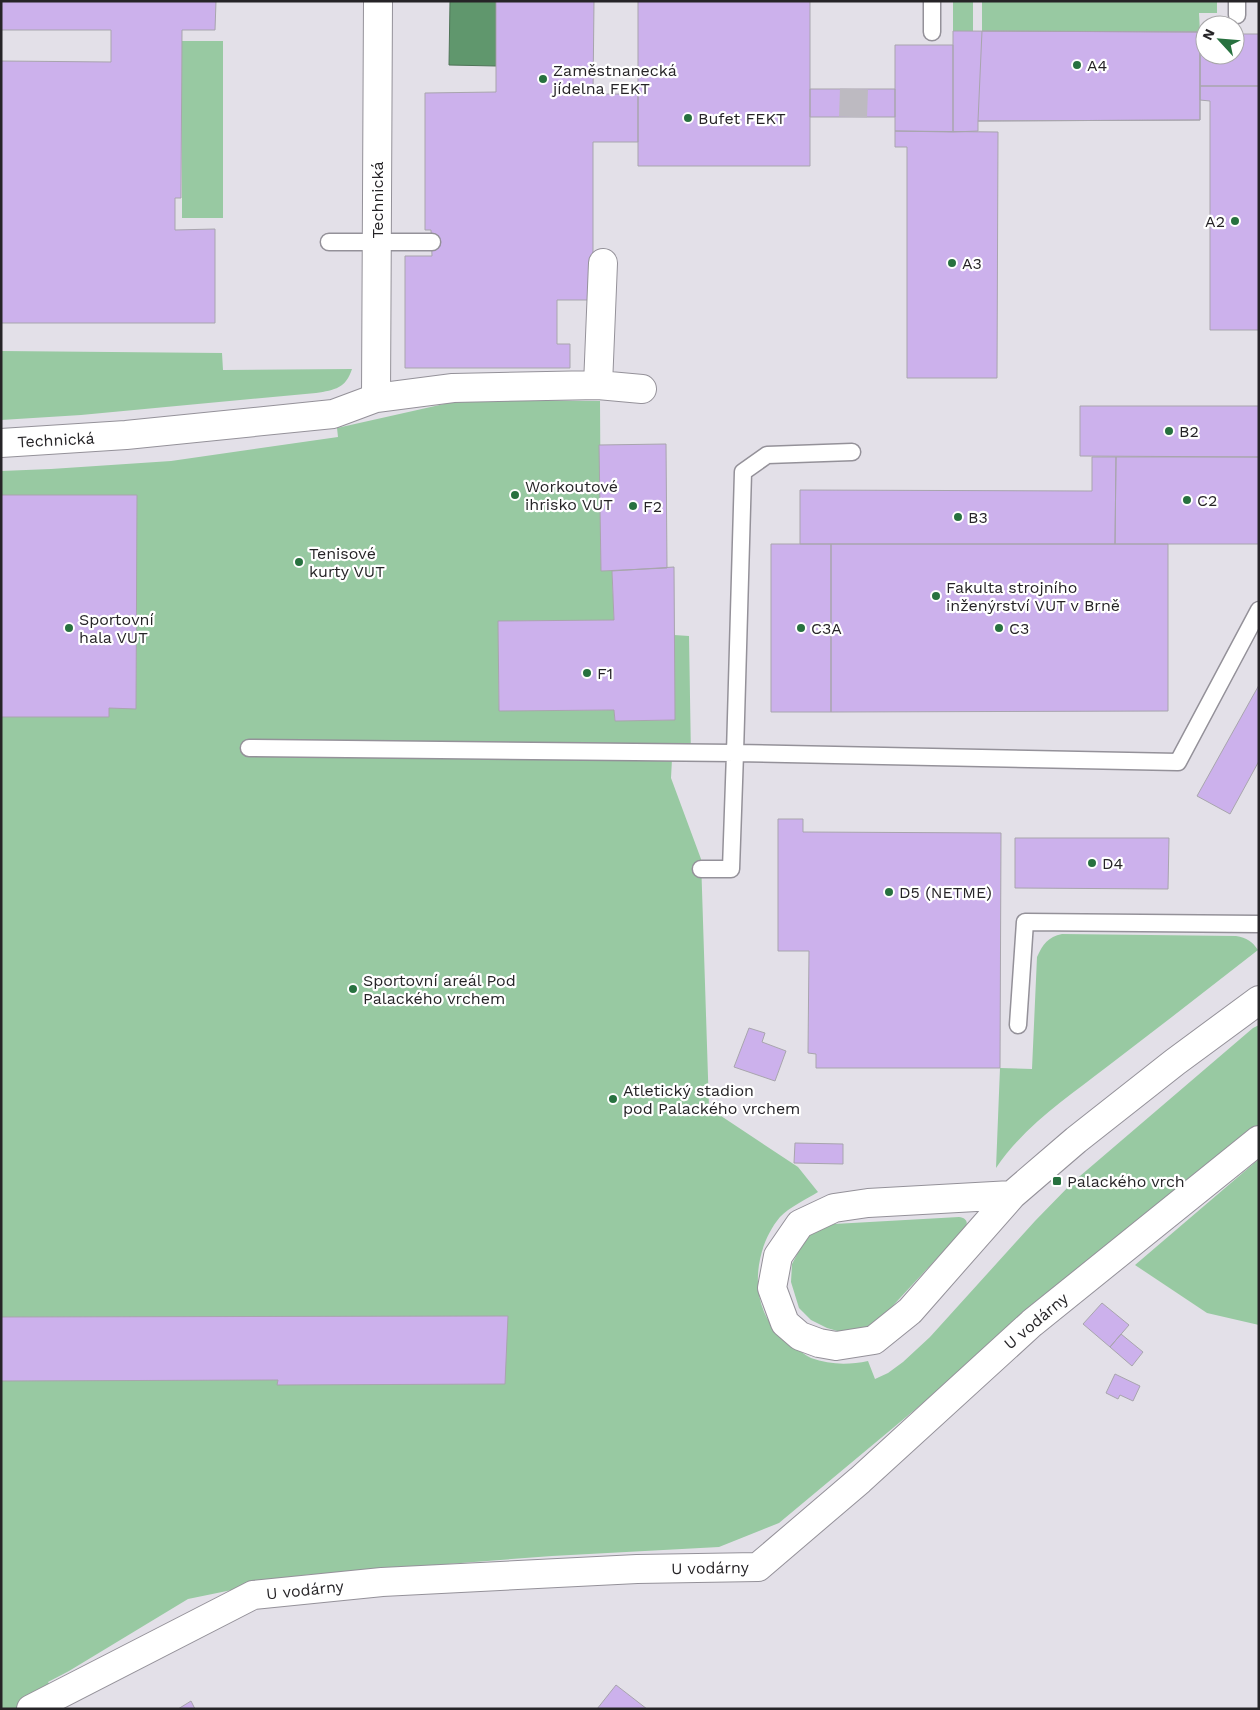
<svg xmlns="http://www.w3.org/2000/svg" width="1260" height="1710" font-family="'Work Sans',sans-serif">
<style>
.green{fill:#98c9a2}
.water{fill:#60976d;stroke:#4f7458}
.building{fill:#ccb1ec;stroke:#a8a5ad}
.lines{fill:none;stroke-linecap:round;stroke-linejoin:round}
.street-tunnel{stroke:#bdbac1;stroke-width:28;stroke-dasharray:28 14;stroke-linecap:butt}
.lane-casing{stroke:#949199;stroke-width:19}
.street-casing{stroke:#949199;stroke-width:30}
.lane{stroke:#fff;stroke-width:16}
.street{stroke:#fff;stroke-width:28}
.poi-dot{fill:#27713f;stroke:#fff;stroke-width:2}
.labels{text-anchor:middle;dominant-baseline:central;stroke-width:4.5;stroke-linejoin:round;paint-order:stroke}
.poi-label{font-size:16px;fill:#262427;stroke:#fff;text-anchor:start}
.street-label{font-size:16px;fill:#262427;stroke:#fff}
</style>
<rect width="100%" height="100%" fill="#e3e0e8"/>
<path class="green" d="M953 1 973 2V32L953 31Z
M982 1H1217V13H1199L1200 32 982 31Z
M182 41H223V218H182Z
M1 351 222 353 223 370 352 369C346 388 335 390 316 393L81 415 1 420Z
M483 400 600 401 601 571H612L614 620 498 621 499 711 614 710 615 721 675 720 674 635 689 636 691 758 672 759 671 778 701 859 709 1108 798 1167 818 1192C807 1199 788 1208 780 1217 758 1243 750 1287 767 1318 773 1329 785 1340 796 1348 801 1351 806 1356 811 1358 830 1365 849 1365 868 1361L875 1379 888 1373 903 1362 930 1337 1035 1221 1073 1182 1253 1028 1259 1025V1129L1110 1247 779 1523 719 1547 552 1556 304 1575 188 1599 69 1671 48 1682 66 1709H1V471L51 469 171 461 338 437 337 428 453 402Z
M1062 934 1236 936C1247 938 1252 941 1258 950 1208 989 1158 1028 1108 1066 1068 1097 1024 1126 996 1168L1000 1068 1032 1069 1037 957C1043 944 1048 937 1062 934Z
M1259 1159V1325L1207 1313 1135 1265Z
M959 1217C966 1218 969 1222 965 1228L887 1312 864 1329 841 1332 827 1328 811 1320 799 1308 791 1282 792 1264 805 1239 811 1234 834 1224Z"/>
<path class="water" d="M450 1H496V66L449 65Z"/>
<path class="building" d="M1 1H216L215 30H182L181 198H175V230L215 229V323H1V61L111 62V30H1Z
M496 1H594L593 94H638V142H593V300H557V344H570V368H405V256H432L431 230H425V93L496 92Z
M638 1H810V166H638Z
M953 31 1200 32V120L978 121V131L953 132Z
M982 31 1200 32V120L978 121Z
M1200 32H1205V55H1235V34H1259V86H1200Z
M895 45H953V132L895 131Z
M1200 86H1259V330H1210V101L1200 100Z
M810 89H895V117H810Z
M895 131 998 132 997 378H907V147H895Z
M1080 406H1259V457L1080 456Z
M666 444 667 568 601 571 599 445Z
M1092 457H1116L1115 544H800V490L1092 491Z
M1116 457H1259V544H1115Z
M1 495H137L136 709 109 708V717H1Z
M771 544H831V712H771Z
M831 544H1168V711L831 712Z
M674 567 675 720 615 721 614 710 499 711 498 621 614 620 612 571Z
M1259 685V761L1230 814 1197 796Z
M778 819H803V832L1001 833 1000 1068H816V1054L808 1053 809 951H778Z
M1015 838H1169L1168 889 1015 888Z
M749 1028 765 1033 762 1042 786 1051 775 1081 734 1067Z
M795 1143 843 1144V1164L794 1163Z
M1102 1303 1129 1325 1110 1347 1083 1324Z
M508 1316 505 1384 277 1385 278 1380 1 1381V1317Z
M1121 1334 1143 1352 1132 1366 1110 1347Z
M1115 1374 1140 1386 1133 1401 1120 1395 1118 1399 1106 1393Z
M616 1685 647 1709H597Z
M191 1701 195 1709H178Z"/>
<g class="lines">
<path class="street-tunnel" d="M853 117 854 89"/>
<defs>
<path id="lane" d="M1237 15V1
M932 32V1
M329 242H432
M852 452 767 455 743 472 735 753 1178 762 1259 610
M249 748 735 753 731 869H701
M1018 1025 1025 922 1259 924"/>
<path id="street" d="M598 385 603 263
M376 398 378 1
M1 443 126 435 333 414 376 398 453 388 598 385 642 389
M1012 1195 868 1203 834 1208 800 1224 778 1256 772 1288 785 1323 800 1336 819 1343 836 1346 874 1340 910 1311 1012 1195 1076 1140 1175 1062 1259 1000
M31 1709 253 1595 382 1582 637 1569 758 1567 860 1480 1032 1323 1259 1140"/>
</defs>
<use href="#lane" class="lane-casing"/>
<use href="#street" class="street-casing"/>
<use href="#lane" class="lane"/>
<use href="#street" class="street"/>
</g>
<g class="poi-dot">
<circle cx="1077" cy="65" r="5"/>
<circle cx="543" cy="79" r="5"/>
<circle cx="688" cy="118" r="5"/>
<circle cx="1235" cy="221" r="5"/>
<circle cx="952" cy="263" r="5"/>
<circle cx="1169" cy="431" r="5"/>
<circle cx="515" cy="495" r="5"/>
<circle cx="1187" cy="500" r="5"/>
<circle cx="633" cy="506" r="5"/>
<circle cx="958" cy="517" r="5"/>
<circle cx="299" cy="562" r="5"/>
<circle cx="936" cy="596" r="5"/>
<circle cx="69" cy="628" r="5"/>
<circle cx="801" cy="628" r="5"/>
<circle cx="999" cy="628" r="5"/>
<circle cx="587" cy="673" r="5"/>
<circle cx="1092" cy="863" r="5"/>
<circle cx="889" cy="892" r="5"/>
<circle cx="353" cy="989" r="5"/>
<circle cx="613" cy="1099" r="5"/>
<rect x="1052" y="1176" width="10" height="10" rx="2.5"/>
</g>
<g class="labels">
<g class="poi-label">
<text x="1087" y="65">A4</text>
<text x="553" y="70">Zaměstnanecká<tspan x="553" dy="18">jídelna FEKT</tspan></text>
<text x="698" y="118">Bufet FEKT</text>
<text x="1225" y="221" text-anchor="end">A2</text>
<text x="962" y="263">A3</text>
<text x="1179" y="431">B2</text>
<text x="525" y="486">Workoutové<tspan x="525" dy="18">ihrisko VUT</tspan></text>
<text x="1197" y="500">C2</text>
<text x="643" y="506">F2</text>
<text x="968" y="517">B3</text>
<text x="309" y="553">Tenisové<tspan x="309" dy="18">kurty VUT</tspan></text>
<text x="946" y="587">Fakulta strojního<tspan x="946" dy="18">inženýrství VUT v Brně</tspan></text>
<text x="79" y="619">Sportovní<tspan x="79" dy="18">hala VUT</tspan></text>
<text x="811" y="628">C3A</text>
<text x="1009" y="628">C3</text>
<text x="597" y="673">F1</text>
<text x="1102" y="863">D4</text>
<text x="899" y="892">D5 (NETME)</text>
<text x="363" y="980">Sportovní areál Pod<tspan x="363" dy="18">Palackého vrchem</tspan></text>
<text x="623" y="1090">Atletický stadion<tspan x="623" dy="18">pod Palackého vrchem</tspan></text>
<text x="1067" y="1181">Palackého vrch</text>
</g>
<g class="street-label">
<text transform="translate(377 200) rotate(-90)">Technická</text>
<text transform="translate(56 440) rotate(-3)">Technická</text>
<text transform="translate(1036 1321) rotate(-40)">U vodárny</text>
<text transform="translate(710 1568) rotate(-1)">U vodárny</text>
<text transform="translate(305 1590) rotate(-6)">U vodárny</text>
</g>
</g>
<rect width="1260" height="1710" fill="none" stroke="#262427" stroke-width="5"/>
<g transform="translate(1220 40) rotate(296)"><circle r="24" fill="#ffffff" stroke="#a8a7a9"/>
<path d="M0-4L9 19L0 12L-9 19Z" fill="#27713f"/>
<text y="-8" font-size="14" font-weight="bold" text-anchor="middle" fill="#262427">N</text>
</g>
</svg>
